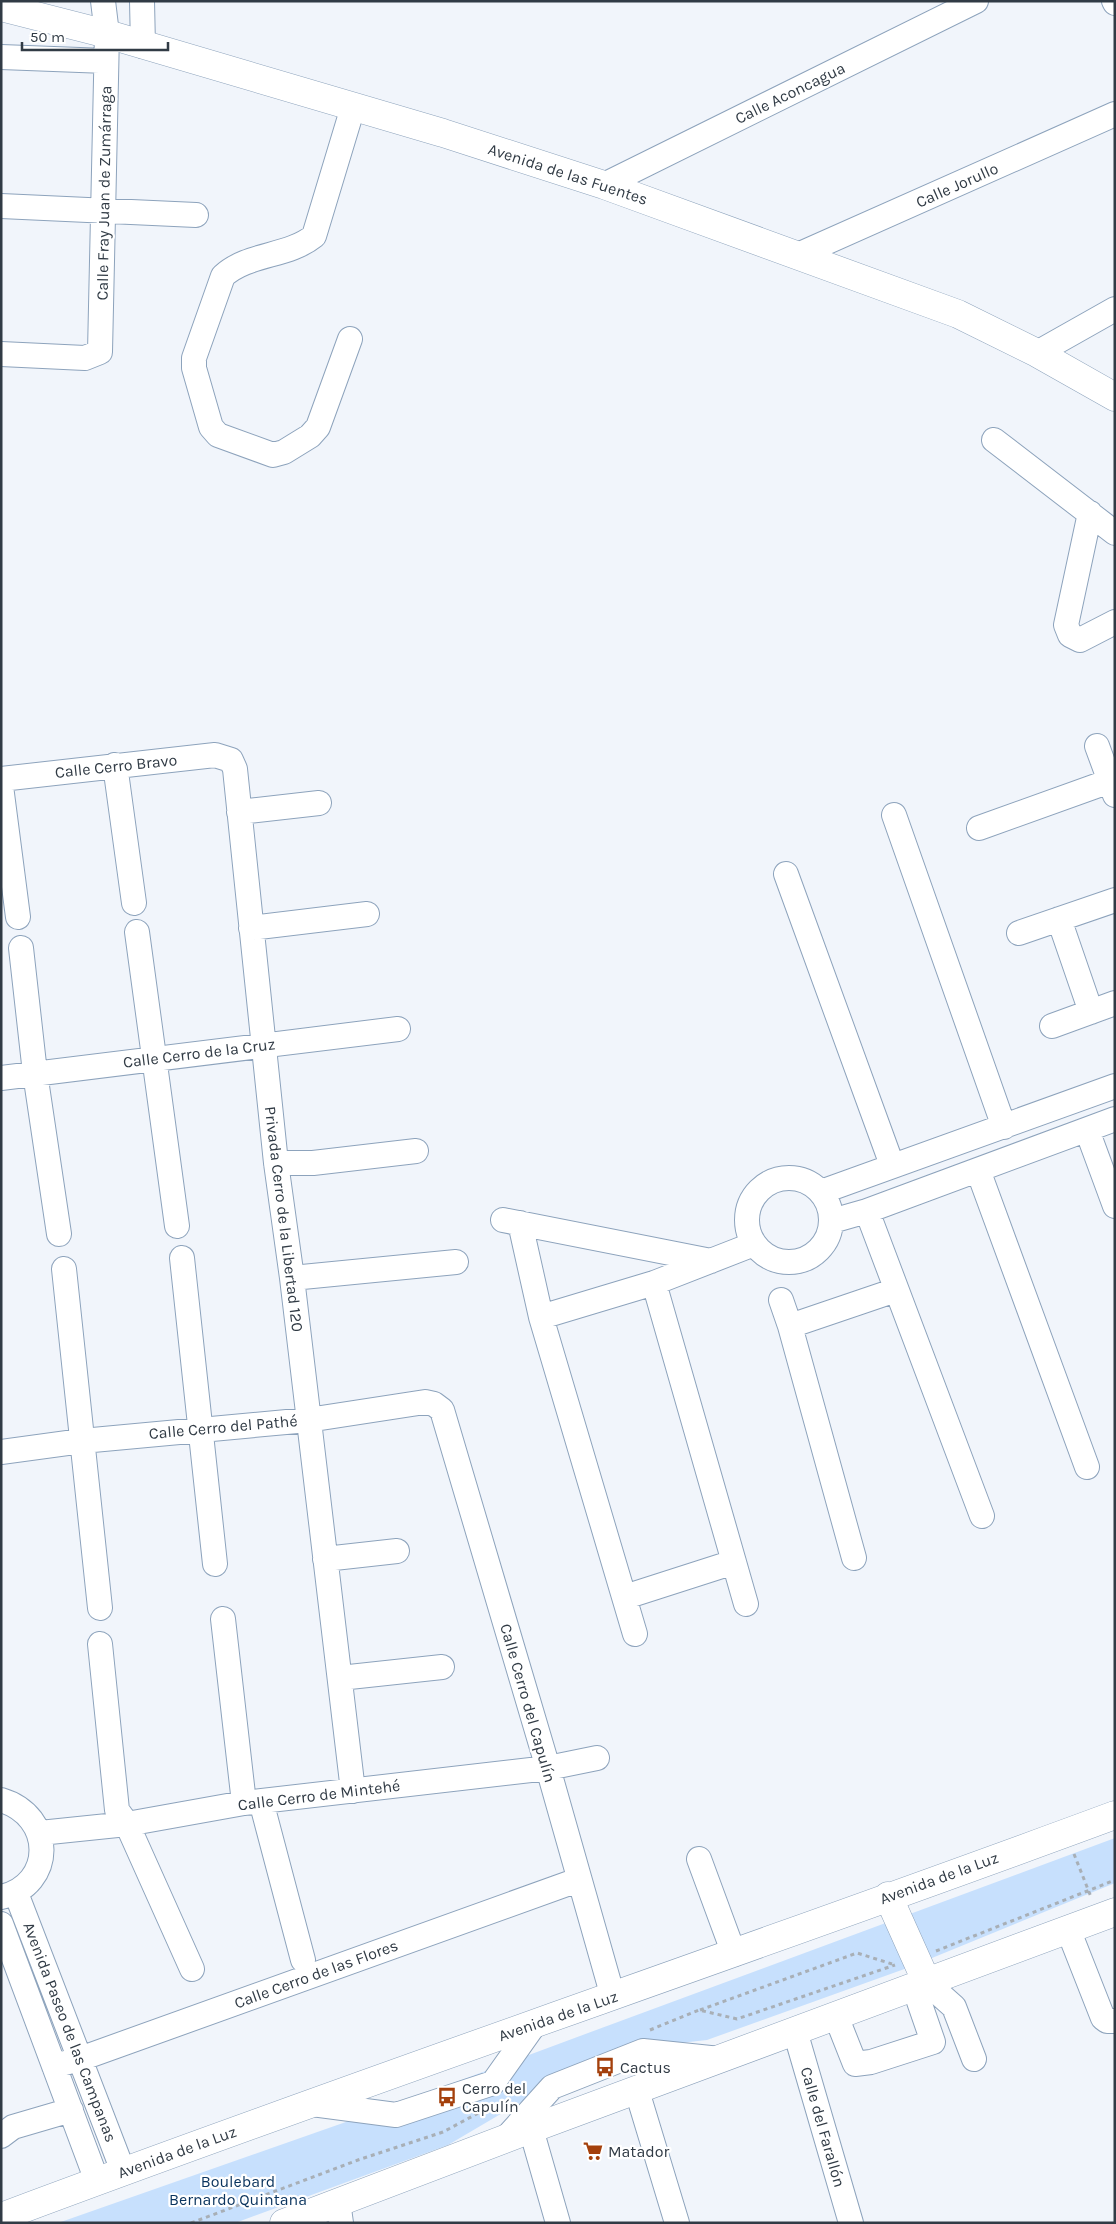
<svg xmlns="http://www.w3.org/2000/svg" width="1116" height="2224" font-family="Karla,sans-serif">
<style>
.green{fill:#c7e0fd}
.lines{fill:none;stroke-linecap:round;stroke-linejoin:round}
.minor-casing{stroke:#8da3bc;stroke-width:26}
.major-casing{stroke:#8da3bc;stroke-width:29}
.path{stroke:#a8afb6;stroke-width:3;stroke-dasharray:4 4;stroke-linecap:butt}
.minor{stroke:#fff;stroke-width:24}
.major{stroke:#fff;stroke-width:28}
.labels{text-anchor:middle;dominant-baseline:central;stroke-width:4.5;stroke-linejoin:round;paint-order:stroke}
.street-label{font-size:16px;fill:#313b45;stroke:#fff}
.poi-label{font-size:16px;fill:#313b45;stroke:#fff;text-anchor:start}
.park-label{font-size:16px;fill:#0a345e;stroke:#fff}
</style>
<rect width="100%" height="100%" fill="#f1f5fb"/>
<path class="green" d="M1115 1838V1883L910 1967 707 2040 626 2049 586 2064 448 2145 235 2223H58L380 2110Z"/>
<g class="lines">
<defs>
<path id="minor" d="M142 1 143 46
M1114 1 1115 3
M1 57 106 61
M604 185 976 1
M1 206 196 215
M798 255 1115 114
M350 339 318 427 310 436 284 452 273 455 218 435 211 427 194 368V358L223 276C248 253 288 257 314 236L353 107
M1037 353 1115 309
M1 354 85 358 100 352 107 34 103 1
M994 440 1115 533
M1090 513 1066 625 1070 635 1080 640 1115 622
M1097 746 1115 795
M115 765 134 903
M1 779 215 755 231 760 235 769 276 1163 292 1278 353 1791
M1 786 18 917
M239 812 319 803
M894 815 1004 1127
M979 828 1110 781
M786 874 892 1165
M1059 919 1091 1012
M251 928 367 914
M137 932 177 1226
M1019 933 1115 900
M21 948 35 1073 59 1234
M1052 1026 1115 1003
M1 1078 398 1029
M1087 1130 1115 1206
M276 1163H313L416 1151
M978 1170 1087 1467
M747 1220a42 42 0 1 1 84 0a42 42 0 1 1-84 0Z
M821 1192 1115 1086
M867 1211 982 1516
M503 1220 711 1261
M832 1221 867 1211 1115 1119
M520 1223 541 1317 635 1634
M182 1258 215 1564
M64 1269 100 1608
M292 1278 456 1262
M654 1283 746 1604
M781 1300 790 1326 854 1558
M541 1317 654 1283 754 1244
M790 1326 896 1290
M1 1452 82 1441 308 1420 425 1402 434 1404 442 1410 548 1768 613 1997
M325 1559 397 1551
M625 1597 734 1562
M223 1619 244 1803
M100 1644 117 1810 127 1824 192 1969
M340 1678 442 1667
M1 1800C55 1816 55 1885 1 1897
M261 1801 303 1960
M40 1833 127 1824 244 1803 548 1768 597 1758
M699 1859 734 1954
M16 1893 123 2171
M1 1924 97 2181
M1068 1929 1103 2018 1107 2021H1115
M927 1983 954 2007 974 2059
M836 2016 855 2064 871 2062 933 2042 914 1987
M795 2031 851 2223
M54 2066 80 2059 578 1880
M637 2091 677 2223
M312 2104 396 2115 493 2083 534 2025
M531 2129 558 2223
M1 2136 13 2127 71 2110
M506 2138 552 2087 643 2051 720 2059
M338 2202 341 2223"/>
<path id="major" d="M1 7 107 34 443 133 604 185 958 314 1037 353 1115 397
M888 1896 927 1983
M1 2217C371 2078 745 1952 1115 1815
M284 2223 531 2129 1115 1912"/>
</defs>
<use href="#minor" class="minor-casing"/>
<use href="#major" class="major-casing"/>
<path class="path" d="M1074 1854 1091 1897
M936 1951 1115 1880
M700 2010 857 1953 892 1964
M650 2030 699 2010 737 2019 895 1965
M191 2223 358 2160 443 2132 484 2110"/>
<use href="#minor" class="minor"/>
<use href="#major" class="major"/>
</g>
<defs>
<symbol id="bus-bare" viewBox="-9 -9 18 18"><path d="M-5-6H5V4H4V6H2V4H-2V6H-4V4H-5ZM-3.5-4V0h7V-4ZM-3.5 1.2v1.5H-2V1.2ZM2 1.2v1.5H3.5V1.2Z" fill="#a4400c" stroke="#fff" stroke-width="2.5" paint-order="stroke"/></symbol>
<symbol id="supermarket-bare" viewBox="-9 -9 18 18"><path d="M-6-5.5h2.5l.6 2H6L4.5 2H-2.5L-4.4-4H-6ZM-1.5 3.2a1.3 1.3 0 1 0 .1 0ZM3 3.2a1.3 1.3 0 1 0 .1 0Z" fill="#a4400c" stroke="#fff" stroke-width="2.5" paint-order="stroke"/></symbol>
</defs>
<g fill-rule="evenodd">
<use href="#bus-bare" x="591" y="2053" width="28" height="28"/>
<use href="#bus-bare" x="433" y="2083" width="28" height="28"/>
<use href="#supermarket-bare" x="579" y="2137" width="28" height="28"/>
</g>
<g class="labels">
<g class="street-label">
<text transform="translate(790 93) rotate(-26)">Calle Aconcagua</text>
<text transform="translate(568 174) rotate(18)">Avenida de las Fuentes</text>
<text transform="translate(957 185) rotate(-24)">Calle Jorullo</text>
<text transform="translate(104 193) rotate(-89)">Calle Fray Juan de Zumárraga</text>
<text transform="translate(116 766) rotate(-6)">Calle Cerro Bravo</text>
<text transform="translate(199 1053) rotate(-7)">Calle Cerro de la Cruz</text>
<text transform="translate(284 1219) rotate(83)">Privada Cerro de la Libertad 120</text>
<text transform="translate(223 1427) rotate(-5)">Calle Cerro del Pathé</text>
<text transform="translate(528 1703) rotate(74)">Calle Cerro del Capulín</text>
<text transform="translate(319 1795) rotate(-7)">Calle Cerro de Mintehé</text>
<text transform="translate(939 1878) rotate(-20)">Avenida de la Luz</text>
<text transform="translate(316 1974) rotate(-20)">Calle Cerro de las Flores</text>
<text transform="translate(558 2016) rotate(-19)">Avenida de la Luz</text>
<text transform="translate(70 2032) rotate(69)">Avenida Paseo de las Campanas</text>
<text transform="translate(823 2127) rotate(74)">Calle del Farallón</text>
<text transform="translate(177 2152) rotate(-20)">Avenida de la Luz</text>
</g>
<g class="poi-label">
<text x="620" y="2067">Cactus</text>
<text x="462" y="2088">Cerro del<tspan x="462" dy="18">Capulín</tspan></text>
<text x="608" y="2151">Matador</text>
</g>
<g class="park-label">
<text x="238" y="2181">Boulebard<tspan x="238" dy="18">Bernardo Quintana</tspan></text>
</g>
</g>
<rect width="1116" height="2224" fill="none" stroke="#313b45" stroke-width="5"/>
<path d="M22 42v8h146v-8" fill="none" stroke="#313b45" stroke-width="2.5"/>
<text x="30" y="42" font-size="15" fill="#313b45" stroke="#ffffff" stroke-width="4" paint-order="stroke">50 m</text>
</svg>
